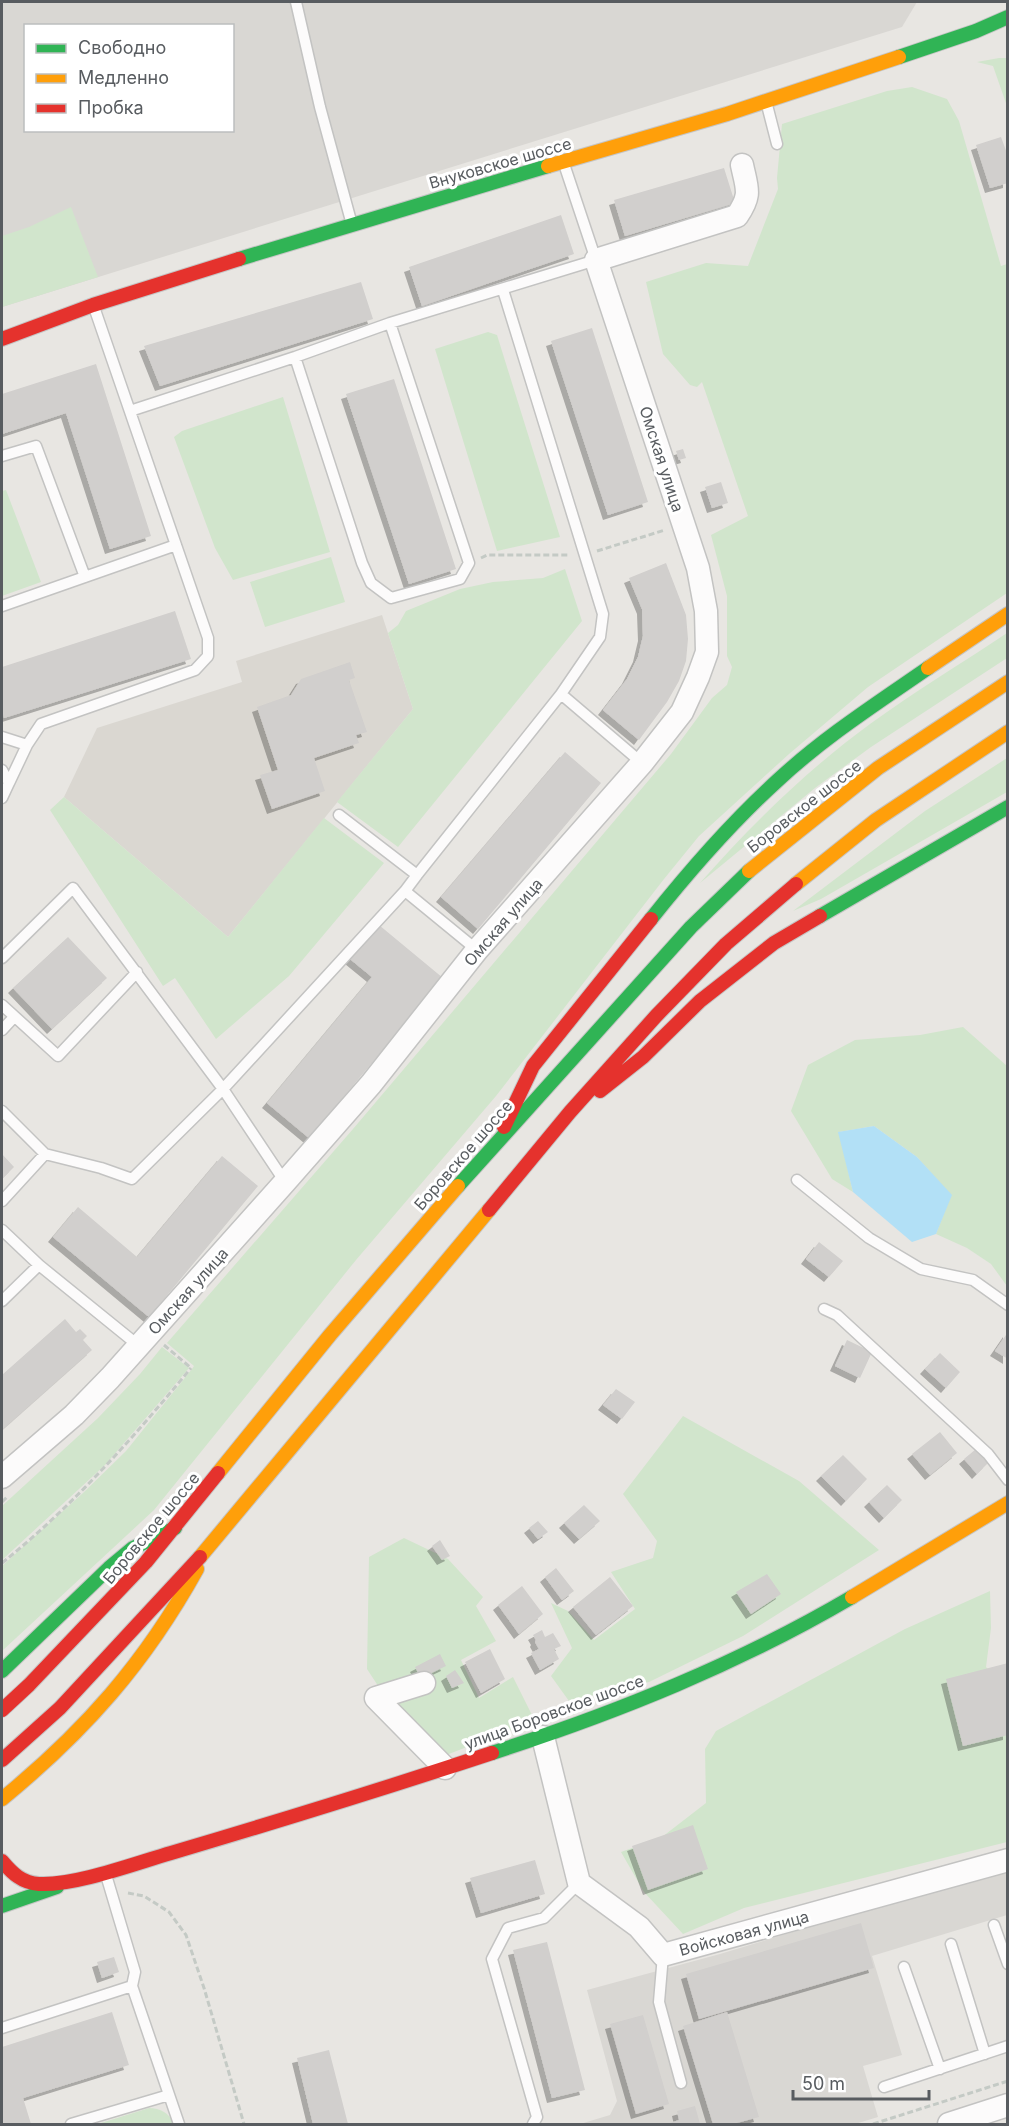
<svg xmlns="http://www.w3.org/2000/svg" width="1009" height="2126" font-family="Inter,sans-serif">
<style>
.industrial{fill:#d9d7d3;fill-rule:evenodd}
.education{fill:#dad7d1}
.green{fill:#d1e5cc}
.water{fill:#b2e0f6}
.building{fill:#d1cfcd;filter:url(#shadow)}
.lines{fill:none;stroke-linecap:round;stroke-linejoin:round}
.lane-casing{stroke:#c3c3c2;stroke-width:13}
.street-casing{stroke:#c3c3c2;stroke-width:25}
.fast-casing{stroke:#c5c5c5;stroke-width:16}
.slow-casing{stroke:#c5c5c5;stroke-width:16}
.jam-casing{stroke:#c5c5c5;stroke-width:16}
.path{stroke:#c4cac5;stroke-width:3;stroke-dasharray:6 3;stroke-linecap:butt}
.lane{stroke:#fcfbfb;stroke-width:10}
.street{stroke:#fcfbfb;stroke-width:22}
.fast{stroke:#30b455;stroke-width:14}
.slow{stroke:#ff9f0a;stroke-width:14}
.jam{stroke:#e5322d;stroke-width:14}
.labels{text-anchor:middle;dominant-baseline:central;stroke-width:6;stroke-linejoin:round;paint-order:stroke}
.street-label{font-size:16px;fill:#585c60;stroke:#fff}
</style>
<defs>
<filter id="shadow"><feDropShadow dx="-5" dy="5" stdDeviation="0" flood-color="#0004"/></filter>
</defs>
<rect width="100%" height="100%" fill="#e8e6e2"/>
<path class="industrial" d="M2 2H917L902 27 2 307ZM26 26H232V130H26Z
M1007 1867V1883L1006 1884 1007 1890V1915L872 1956 902 2055 863 2066 878 2117 855 2124H580L610 2115 617 2101 587 1990 720 1954Z"/>
<path class="education" d="M382 615 413 709 228 937 64 797 97 728 242 682 236 661Z"/>
<path class="green" d="M999 58H1007V106L993 66 977 62Z
M912 87 947 99 959 121 1001 266 1007 264V593L868 687 789 754 699 836 664 879 496 1096 356 1260 154 1510 2 1651V1566L83 1493 126 1451 192 1369 194 1366 167 1343 353 1129 671 754 712 698 727 685 732 667 727 656V596L711 535 748 516 702 382 697 387 690 385 663 354 646 282 706 263 748 266 778 189 777 178 782 124 887 91Z
M71 207 98 277 2 307V236L29 227Z
M488 332 497 335 560 537 497 551 435 349Z
M283 397 330 552 233 580 215 548 174 437 182 431Z
M6 490 41 582 2 596V491Z
M331 557 345 602 265 627 250 582Z
M565 569 582 621 398 847 337 802 413 709 388 633 398 625 406 611 460 589 493 582 543 578Z
M1007 633V658L871 747 815 788 700 883C751 825 807 770 870 724 914 692 962 663 1007 633Z
M1007 758V792L821 899 793 911 925 811Z
M64 797 228 937 324 818 384 863 289 976 216 1039 175 978 163 986 50 810Z
M963 1027 1007 1066V1286L991 1264 967 1248 936 1234 951 1195 917 1157 874 1126 839 1132 853 1192 832 1179 791 1111 808 1065 855 1040 920 1035Z
M162 1347 189 1368 105 1465 2 1560V1506L98 1418 140 1374Z
M683 1416 799 1481 879 1550 743 1636 649 1682 569 1701 551 1676 572 1648 551 1603 568 1611 594 1640 635 1609 611 1572 653 1558 657 1541 623 1494Z
M404 1538 448 1559 483 1597 476 1606 496 1641 461 1660 479 1698 513 1677 535 1721 441 1757 386 1698 367 1669 369 1557Z
M990 1591 991 1628 986 1667 1007 1689V1842L744 1908 683 1934 644 1892 621 1852 662 1837 706 1803 705 1749 716 1731 905 1629Z
M149 2108C160 2108 170 2113 173 2124H98Z"/>
<path class="water" d="M874 1126 917 1157 952 1195 936 1234 912 1242 853 1192 838 1132Z"/>
<path class="building" d="M1001 137 1008 156V183L990 188 976 145Z
M724 168 735 203 625 236 614 200Z
M561 215 574 254 422 306 409 267Z
M361 282 373 319 160 386 144 346Z
M592 328 648 502 608 515 551 341Z
M96 364 151 536 110 549 66 413 2 434V394Z
M394 379 456 569 409 584 346 394Z
M683 449 686 458 679 460 676 451Z
M721 482 728 503 712 508 705 487Z
M666 563 686 615 688 639 686 661 679 681 667 702 639 740 603 710 627 679 638 657 643 636 642 609 629 578Z
M175 611 191 659 4 718 2 710V667Z
M350 662 355 678 349 680 367 732 356 735 359 743 314 758 325 791 272 809 260 775 278 770 257 707 291 695 301 679Z
M565 752 601 783 478 929 441 897Z
M379 925 443 978 309 1138 267 1103 372 977 350 959Z
M68 937 107 978 52 1029 13 988Z
M2 1154 14 1167 2 1179Z
M222 1156 258 1186 149 1317 53 1237 78 1207 137 1257Z
M819 1242 843 1261 829 1277 806 1259Z
M65 1319 76 1332 80 1329 87 1336 83 1340 92 1350 2 1430V1375Z
M1008 1332V1359L995 1351Z
M847 1340 872 1352 860 1378 835 1366Z
M940 1353 960 1372 946 1388 925 1369Z
M616 1389 635 1402 622 1419 603 1405Z
M940 1432 957 1453 930 1475 912 1454Z
M976 1449 988 1463 977 1474 964 1459Z
M843 1455 867 1479 846 1501 821 1476Z
M887 1485 902 1500 884 1518 869 1502Z
M584 1505 600 1521 579 1539 564 1523Z
M538 1521 548 1532 538 1539 529 1528Z
M440 1540 450 1556 442 1560 432 1546Z
M556 1568 574 1591 562 1600 545 1577Z
M767 1574 781 1594 751 1614 736 1592Z
M610 1577 633 1606 596 1635 573 1607Z
M522 1586 543 1614 519 1634 498 1605Z
M542 1630 545 1637 553 1633 561 1646 554 1649 559 1659 540 1670 531 1653 539 1649 535 1642 536 1640 533 1635Z
M490 1649 505 1679 481 1693 465 1662Z
M440 1654 446 1666 421 1678 415 1667Z
M1008 1663V1735L963 1746 946 1679Z
M455 1670 464 1683 452 1688 446 1676Z
M693 1825 708 1869 648 1890 632 1846Z
M535 1860 545 1894 481 1913 470 1878Z
M861 1923 874 1968 699 2019 686 1974Z
M547 1942 585 2090 552 2098 513 1950Z
M114 1957 119 1972 102 1978 97 1962Z
M112 2012 129 2065 23 2098 31 2124H2V2047Z
M727 2012 759 2117 733 2124H713L683 2026Z
M643 2015 669 2104 636 2114 610 2024Z
M329 2050 348 2124H313L297 2058Z
M695 2106 700 2124H667L679 2120 677 2111Z"/>
<g class="lines">
<defs>
<path id="lane" d="M296 2 320 107 351 221
M767 105 777 144
M503 290 603 614 600 637 561 694 642 763
M295 357 362 563 371 583 391 598 460 579 469 563 390 323
M130 411 295 357 390 323 596 260 564 164
M2 456 36 446 85 577
M2 606 176 545
M2 737 27 745
M2 770 9 783 2 798
M9 783 27 745 41 724 195 670 208 656V638L94 307
M339 815 417 875 561 694
M417 875 405 891 477 950
M2 958 73 888 223 1089 285 1182
M2 1005 58 1056 137 972
M2 1030 14 1017
M2 1111 45 1154 2 1201
M45 1154 101 1168 132 1179 223 1089 405 891
M797 1180 869 1238 921 1269 973 1280 1008 1305
M2 1230 39 1265
M2 1301 39 1265 139 1346
M824 1309 837 1315 988 1454 1008 1480
M106 1875 135 1972 132 1986 179 2124
M994 1925 1008 1964
M951 1944 985 2054
M663 1955 659 2002 681 2083
M904 1967 940 2069
M2 2028 132 1986
M884 2087 1008 2046
M71 2124 169 2095
M533 2124 537 2117 492 1959 508 1928 544 1918 579 1883"/>
<path id="street" d="M2 1477 74 1415 110 1378 285 1182 371 1084 477 950 642 763 682 712 698 677 707 652 706 611 698 568 596 260 737 216C752 194 747 189 742 165
M424 1683 376 1698 445 1768
M543 1737 579 1883 639 1927 663 1955 1008 1860
M949 2124 1008 2105"/>
<path id="fast" d="M899 57 976 31 1008 17
M239 259 548 166
M820 916 1008 807
M651 919C690 870 731 823 777 781 823 738 876 704 928 668
M458 1186 691 927 749 871
M2 1671 109 1568 133 1548 175 1528
M492 1753C618 1712 738 1664 852 1597
M2 1906 57 1887"/>
<path id="slow" d="M548 166 727 114 899 57
M928 668 1008 614
M749 871 878 768 1008 682
M796 884 876 820 1008 732
M218 1473 330 1335 458 1186
M200 1557 489 1210
M852 1597 1008 1503
M2 1799C85 1731 145 1663 197 1569"/>
<path id="jam" d="M2 339 93 305 239 259
M600 1091 643 1057 700 1001 774 943 820 916
M504 1127 533 1066 651 919
M489 1210 570 1112 656 1016 726 944 796 884
M2 1710 29 1685 146 1562 218 1473
M2 1760 60 1708 200 1557
M2 1861C12 1873 22 1883 39 1884 75 1886 136 1863 171 1853 279 1821 386 1788 492 1753"/>
</defs>
<use href="#lane" class="lane-casing"/>
<use href="#street" class="street-casing"/>
<use href="#fast" class="fast-casing"/>
<use href="#slow" class="slow-casing"/>
<use href="#jam" class="jam-casing"/>
<path class="path" d="M597 551 665 530
M481 558 487 555H570
M164 1345 191 1368
M2 1502 8 1496
M2 1563C73 1506 133 1438 191 1368
M128 1893 144 1896 169 1912 186 1935 204 1988 244 2124
M873 2124 1008 2081"/>
<use href="#lane" class="lane"/>
<use href="#street" class="street"/>
<use href="#fast" class="fast"/>
<use href="#slow" class="slow"/>
<use href="#jam" class="jam"/>
</g>
<g class="labels">
<g class="street-label">
<text transform="translate(500 163) rotate(-16)">Внуковское шоссе</text>
<text transform="translate(662 459) rotate(72)">Омская улица</text>
<text transform="translate(804 806) rotate(-38)">Боровское шоссе</text>
<text transform="translate(503 922) rotate(-49)">Омская улица</text>
<text transform="translate(463 1155) rotate(-49)">Боровское шоссе</text>
<text transform="translate(188 1291) rotate(-48)">Омская улица</text>
<text transform="translate(151 1528) rotate(-50)">Боровское шоссе</text>
<text transform="translate(554 1712) rotate(-20)">улица Боровское шоссе</text>
<text transform="translate(744 1933) rotate(-15)">Войсковая улица</text>
</g>
</g>
<rect width="1009" height="2126" fill="none" stroke="#585c60" stroke-width="6"/>
<rect x="24" y="24" width="210" height="108" fill="#ffffff" stroke="#bcbebf" stroke-width="1.5"/>
<rect x="36" y="44" width="30" height="9" fill="#30b455" stroke="#bcbebf" stroke-width="1.5"/>
<text x="78" y="54" font-size="18" fill="#585c60">Свободно</text>
<rect x="36" y="74" width="30" height="9" fill="#ff9f0a" stroke="#bcbebf" stroke-width="1.5"/>
<text x="78" y="84" font-size="18" fill="#585c60">Медленно</text>
<rect x="36" y="104" width="30" height="9" fill="#e5322d" stroke="#bcbebf" stroke-width="1.5"/>
<text x="78" y="114" font-size="18" fill="#585c60">Пробка</text>
<path d="M793 2090v9h136v-9" fill="none" stroke="#585c60" stroke-width="3"/>
<text x="802" y="2090" font-size="18" fill="#585c60" stroke="#ffffff" stroke-width="4.5" paint-order="stroke">50 m</text>
</svg>
